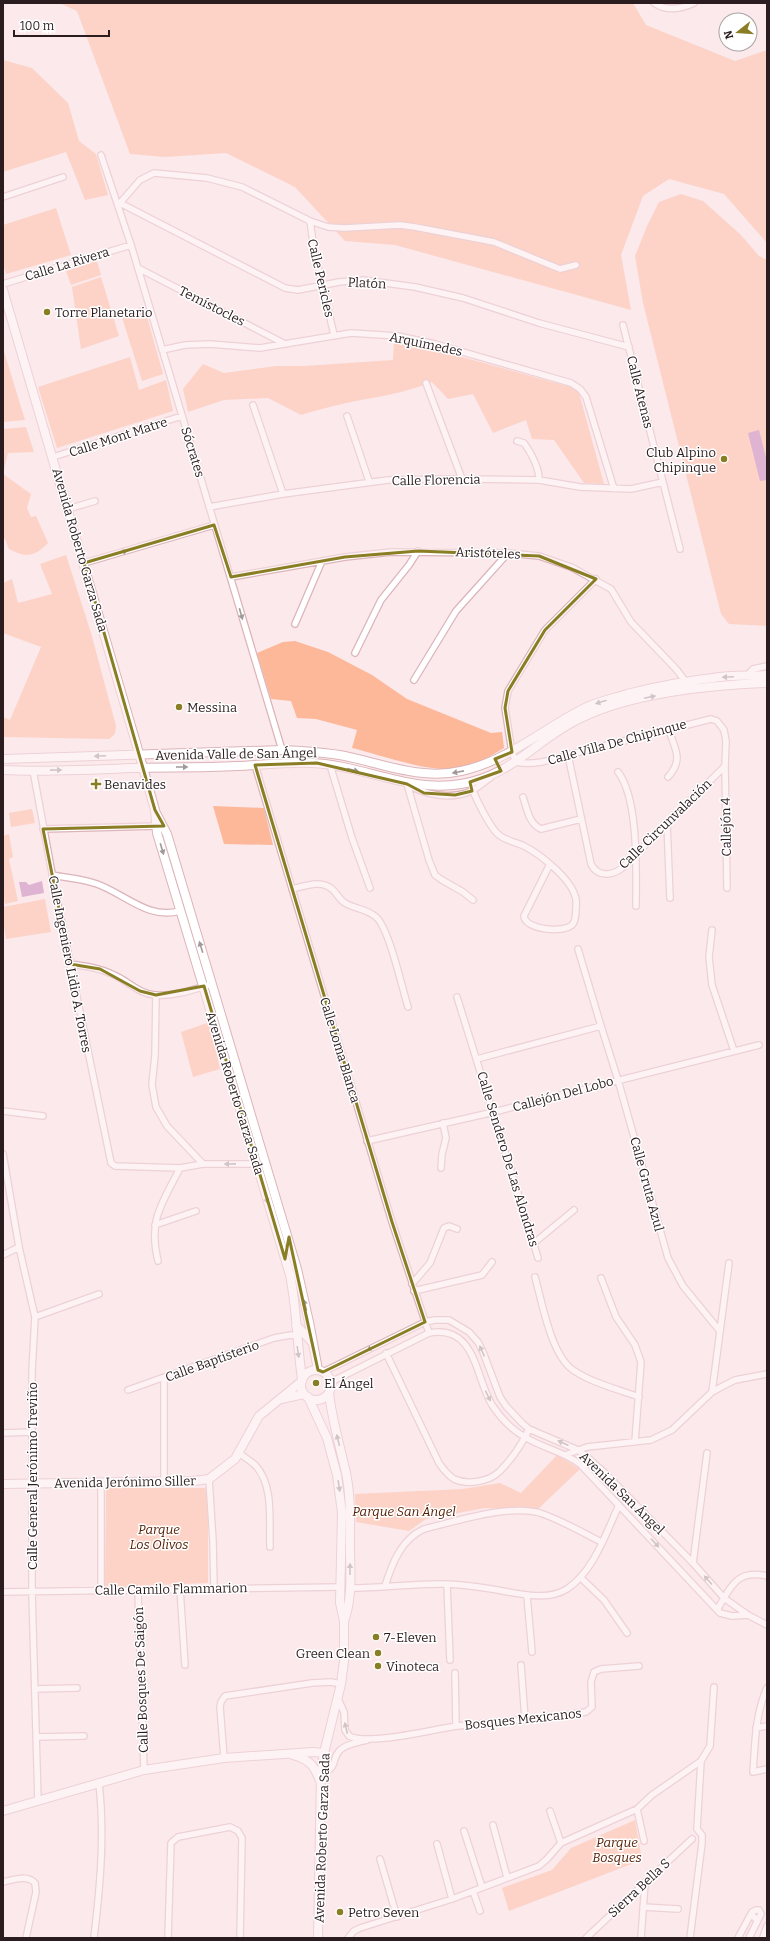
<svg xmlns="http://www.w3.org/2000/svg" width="770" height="1941" font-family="Bitter,serif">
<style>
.green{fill:#fcb898}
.water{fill:#bb74b1}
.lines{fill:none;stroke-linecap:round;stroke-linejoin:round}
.street-casing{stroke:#dcb4b9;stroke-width:8}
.secondary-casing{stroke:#dcb4b9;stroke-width:10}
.street{stroke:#fff;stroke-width:5.5}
.secondary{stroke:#fff;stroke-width:8}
.oneway{fill:#a0999a}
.marked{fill:none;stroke:#8a7e24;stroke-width:3;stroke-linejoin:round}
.poi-dot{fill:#8a7e24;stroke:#fff;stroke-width:1.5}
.labels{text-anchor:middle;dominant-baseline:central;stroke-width:3;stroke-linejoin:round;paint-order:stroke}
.street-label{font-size:13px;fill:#2b1c1f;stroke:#fff}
.poi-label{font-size:13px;fill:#2b1c1f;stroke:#fff;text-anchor:start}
.park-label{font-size:13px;font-style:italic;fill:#511c00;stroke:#fff}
</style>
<rect width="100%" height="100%" fill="#fbe9ec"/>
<path class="green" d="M59 3H633L646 25 735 61 767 50V243L724 194 669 179 643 196 621 255 631 310 395 245 345 241 295 187 226 153 165 157 130 154 77 11Z
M3 60 32 68 68 103 79 141 96 154 108 195 85 200 66 152 3 172Z
M681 194 703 201 741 235 759 256 767 260V626L729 624 721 614 643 303 635 256 647 226 659 202Z
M56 208 71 255 6 274 3 264V225Z
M97 261 101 275 71 285 66 271Z
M101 277 119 336 81 349 72 287Z
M144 306 163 374 142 381 121 314Z
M394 343 415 344 578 389 604 484 584 483 554 440 532 439 526 420 493 433 473 394 448 399 432 382C403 394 373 397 342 404 328 407 314 411 301 415L268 398 224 400 188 412 183 389 203 364 224 373 276 366H304L393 360Z
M3 348 25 420 3 422Z
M130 357 139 390 166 380 173 411 57 448 38 387Z
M26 427 34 452 8 453 3 473V429Z
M3 474 31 494 27 508 31 517 36 516 48 543C35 557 25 558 9 549L3 535Z
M66 555 91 633 116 726 115 734 109 739 3 737V717L10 720 41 647 3 633V583L12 579 18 603 52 594 40 564Z
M295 641 328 652 372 675 407 699 491 733 502 732 504 748C489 757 474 767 456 769 427 772 381 755 352 748L357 730 316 719 297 718 291 701 271 699 257 653 283 642Z
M213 806 264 808 273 845 224 844Z
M32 809 35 823 11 827 9 813Z
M9 834 13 857 9 859 18 901 5 904 3 894V836Z
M45 899 51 932 6 939 3 921V907Z
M210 1022 220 1069 193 1077 181 1032Z
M557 1455 580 1469 537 1510 485 1508 426 1519 409 1531 356 1522 355 1494 463 1489 500 1483 521 1493Z
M106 1488H205L208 1497V1583L105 1587Z
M635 1820 642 1860 509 1911 502 1888 552 1870 571 1848Z"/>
<path class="water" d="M759 430 767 461V480L760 481 748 433Z
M42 881 44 893 22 897 19 882H26L29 885Z"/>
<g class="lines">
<defs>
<path id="street" d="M654 3C667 12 681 9 694 3
M101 155 131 245 282 750
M3 197 63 177
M120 203 140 180 154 173 207 178 242 187 310 221 328 227 344 228 400 225 415 227 494 242 560 269 576 265
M118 204 120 203 285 288 298 290 339 282 363 280 415 287 463 298 539 323 629 347
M310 221 314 249 334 335
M138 268 285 344
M3 284 131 245
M623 325 680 549
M162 350 185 345 210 344 260 348 351 333 398 336 435 344 571 383 580 389 586 397 614 489
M426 383 462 479
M253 405 283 494
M347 416 369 481
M517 441 524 443C531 453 539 467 539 480
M53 457 182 416
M209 507 283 494 388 480 462 479 539 480 580 487 631 489 663 482
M68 509 95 501
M84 563 214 525
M231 577 345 557 391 552 508 553 539 556 571 567 611 589 631 622 676 669 686 682 688 690
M295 624 322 561
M355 653 381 600 409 565 418 551
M747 676 753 669 767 666
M414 680 456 611 508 553
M568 755 591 864C597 877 612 876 622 868L725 766 726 741 724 730 717 721 711 719 568 755C551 760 533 766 516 762L512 752 505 708 508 691 545 630 596 579
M255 765 392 1222 429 1333
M330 765 352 838 370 888
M725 766 727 888
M33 770 56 895 111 1163 115 1166 180 1168 203 1164H256
M618 772C639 799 636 872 636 906
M668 777C684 759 675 750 669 730
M470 782C473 794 490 828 499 835 506 841 516 842 524 846 540 854 570 878 575 896 577 899 576 904 576 908 576 913 576 921 572 925 563 933 525 930 524 916L550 864
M407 784 429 860 435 875 442 880 463 892 473 900
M407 784C425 795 451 800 471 791 478 788 484 782 490 778
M523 797C527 809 529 824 541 829L581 819
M667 823 670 898
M43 829 158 826
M52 875C67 878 83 879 97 884 125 894 148 920 180 911
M292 889C305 886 322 879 333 890 337 894 340 900 345 903 355 909 367 909 376 917 389 928 402 988 408 1007
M712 930 709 957 712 985 734 1051
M578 949 601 1026
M70 964C85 966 100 968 114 975 128 981 139 994 155 995 174 997 195 989 212 984
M156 995 155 1055 152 1085 156 1107 167 1126 203 1164
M457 997 538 1258
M477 1059 601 1026 618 1080 668 1258 683 1286 719 1330
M3 1111 43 1116
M367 1141 494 1112 759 1045
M3 1154 19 1247 35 1317 32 1371V1593L38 1801
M441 1168 442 1154 446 1138 443 1123
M155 1225 196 1211
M534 1243 574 1210
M3 1255 19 1247
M158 1261C148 1219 162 1204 180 1168
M535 1277C542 1302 551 1355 573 1370 592 1383 617 1389 639 1397
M601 1278 616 1317 635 1345 641 1362 635 1442
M412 1284 430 1263 444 1228 449 1226 457 1229
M414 1291 482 1275 492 1262
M35 1317 99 1294
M386 1353 439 1463C443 1469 448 1475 454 1479 467 1485 488 1482 499 1472 511 1460 522 1444 529 1429
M323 1372 425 1322 435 1320H449L469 1332 478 1342 483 1352 500 1397 506 1406 522 1423 529 1429 578 1450 587 1457 605 1473 693 1563 724 1598 748 1615 767 1625
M164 1379V1482
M331 1382 429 1333C476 1324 475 1377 492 1405 500 1417 512 1430 525 1437 542 1448 563 1451 580 1464L720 1613 732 1616 748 1615
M128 1390 274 1338 291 1335 296 1336
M712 1392 729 1263
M3 1433 32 1432
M239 1453C244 1457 251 1461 256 1466 274 1486 269 1522 270 1547
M565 1455 587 1447 651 1440 672 1430 712 1392 725 1385 735 1380 767 1374
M209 1479 213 1541 214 1588
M693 1563 707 1453
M581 1578 604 1600 627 1633
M447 1584 450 1660
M385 1586C392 1564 401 1539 424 1529 457 1521 508 1504 540 1513 561 1520 582 1532 601 1542
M350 1588C383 1588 415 1583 447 1584 467 1585 488 1588 508 1592 527 1595 549 1600 567 1589 594 1571 606 1533 619 1505
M180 1589 185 1665
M138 1590 144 1770
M101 1591V1482
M3 1592 340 1587
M527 1596 532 1652
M717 1610C731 1587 736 1569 767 1576
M521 1665 525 1719
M455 1673 456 1726
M767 1688C755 1714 755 1745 753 1772L767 1769
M35 1689 77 1688
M338 1699 344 1712 345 1730 349 1736C370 1746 433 1729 458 1726 500 1721 544 1719 586 1712L592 1707 591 1682 594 1672 601 1669 639 1666
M756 1728 767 1726
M36 1737 84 1736
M224 1758 220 1707 221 1702 225 1696 312 1683 331 1682 341 1684
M321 1775C340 1765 330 1761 340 1750 346 1744 359 1742 367 1740
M637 1809 644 1841
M550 1811 561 1843
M493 1825 507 1877
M464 1831 482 1887
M437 1844 452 1899
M380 1859 397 1917
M3 1882C13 1880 27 1874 35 1883L36 1892 26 1938
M473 1891 480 1911
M643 1907 678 1909
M763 1937 767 1926
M94 1938C100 1887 105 1835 99 1784
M168 1938 171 1843 178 1837 230 1827 238 1831 242 1838 240 1938
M348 1938 354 1931 360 1928 452 1899 539 1866 547 1859 561 1843 637 1809 652 1795 701 1761
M586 1938 692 1839
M641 1938 645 1883
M690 1938 702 1843V1835L697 1829 701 1761 710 1746 714 1687
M738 1938 752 1912 756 1910H759L761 1914 759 1918 756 1919 752 1915
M749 1938 759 1918"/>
<path id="secondary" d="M3 290 136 743 155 810 157 833 290 1275C297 1309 297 1345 302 1379
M3 759 282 750C304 751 324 752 345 756 383 764 421 780 461 771 509 761 546 726 589 706 601 701 614 698 627 694 655 687 684 681 713 678 730 675 749 676 767 675
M3 770C45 772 88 770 130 768 166 767 201 768 237 766 262 765 287 762 312 763 363 765 409 793 461 784 514 775 536 739 581 718 632 693 711 685 767 683
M155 811 167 834 297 1269 309 1322 318 1370
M296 1325 313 1343
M301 1385a15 15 0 1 1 30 0a15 15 0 1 1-30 0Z
M329 1393C332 1420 340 1446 346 1473 351 1497 350 1521 350 1546 350 1571 353 1597 344 1621
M308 1397 327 1438 337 1475 342 1513 340 1603 344 1621V1661L341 1684 324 1753 321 1775 318 1938
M281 1399 304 1394
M3 1484 194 1481 209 1479 235 1459 259 1416 302 1381
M293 1755C310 1760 314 1765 320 1781
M3 1811 144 1770 224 1758 313 1752 324 1753"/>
</defs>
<use href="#street" class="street-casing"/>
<use href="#secondary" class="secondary-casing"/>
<use href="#street" class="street"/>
<use href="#secondary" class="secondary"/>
</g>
<defs><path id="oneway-solid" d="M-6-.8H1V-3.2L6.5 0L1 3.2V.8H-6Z"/></defs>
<g class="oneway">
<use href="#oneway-solid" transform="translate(122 552) rotate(-16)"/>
<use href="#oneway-solid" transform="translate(241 614) rotate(74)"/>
<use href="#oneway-solid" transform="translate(728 677) rotate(178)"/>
<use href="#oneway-solid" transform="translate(650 697) rotate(-12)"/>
<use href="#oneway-solid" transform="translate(601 702) rotate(162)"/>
<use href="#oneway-solid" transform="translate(100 756) rotate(178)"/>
<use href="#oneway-solid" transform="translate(182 767)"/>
<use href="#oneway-solid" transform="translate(56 770) rotate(-1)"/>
<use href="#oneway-solid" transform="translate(353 770) rotate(14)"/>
<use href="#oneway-solid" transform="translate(458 772) rotate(169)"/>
<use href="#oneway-solid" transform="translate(162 849) rotate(73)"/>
<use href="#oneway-solid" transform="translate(201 947) rotate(-107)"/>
<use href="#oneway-solid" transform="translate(230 1164) rotate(179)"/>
<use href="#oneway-solid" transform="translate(266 1198) rotate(74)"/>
<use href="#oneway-solid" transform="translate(305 1305) rotate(-105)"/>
<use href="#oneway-solid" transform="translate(372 1348) rotate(154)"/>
<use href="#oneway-solid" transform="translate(482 1351) rotate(-114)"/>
<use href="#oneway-solid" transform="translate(298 1352) rotate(82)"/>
<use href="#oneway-solid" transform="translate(488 1396) rotate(64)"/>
<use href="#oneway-solid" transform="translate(338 1440) rotate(-104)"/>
<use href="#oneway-solid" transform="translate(563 1443) rotate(-156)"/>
<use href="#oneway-solid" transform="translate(339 1486) rotate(81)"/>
<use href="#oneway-solid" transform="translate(655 1543) rotate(47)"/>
<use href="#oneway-solid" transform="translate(350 1569) rotate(-90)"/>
<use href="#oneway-solid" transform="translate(708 1580) rotate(-132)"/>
<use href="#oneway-solid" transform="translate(346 1728) rotate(-103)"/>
</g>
<path d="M0 0H770V1941H0ZM214 525 231 577 345 557 418 551 539 556 596 579 545 630 508 691 505 708 512 752 495 759 501 771 470 782 472 791 455 795 424 793 407 784 317 763 255 765 392 1222 425 1322 323 1372 318 1370 289 1237 285 1259 204 986 156 995 140 991 100 969 70 964 43 829 164 826 155 810 84 563Z" fill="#fbe9ec" fill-opacity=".55" fill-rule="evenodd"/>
<path class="marked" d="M214 525 231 577 345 557 418 551 539 556 596 579 545 630 508 691 505 708 512 752 495 759 501 771 470 782 472 791 455 795 424 793 407 784 317 763 255 765 392 1222 425 1322 323 1372 318 1370 289 1237 285 1259 204 986 156 995 140 991 100 969 70 964 43 829 164 826 155 810 84 563Z"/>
<g class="poi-dot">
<circle cx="47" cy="312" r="4"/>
<circle cx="724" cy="459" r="4"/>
<circle cx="179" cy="707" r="4"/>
<path d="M94 778h4v4h4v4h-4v4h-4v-4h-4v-4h4z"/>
<circle cx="316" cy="1383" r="4"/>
<circle cx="376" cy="1637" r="4"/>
<circle cx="378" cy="1653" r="4"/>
<circle cx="378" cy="1666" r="4"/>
<circle cx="340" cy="1912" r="4"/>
</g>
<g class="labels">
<g class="street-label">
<text transform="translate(67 264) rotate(-17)">Calle La Rivera</text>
<text transform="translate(321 278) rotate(77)">Calle Pericles</text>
<text transform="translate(367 283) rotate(3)">Platón</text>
<text transform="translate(212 306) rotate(27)">Temístocles</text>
<text transform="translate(426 344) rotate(12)">Arquímedes</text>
<text transform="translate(640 392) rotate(76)">Calle Atenas</text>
<text transform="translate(118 437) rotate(-18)">Calle Mont Matre</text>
<text transform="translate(193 452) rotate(73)">Sócrates</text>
<text transform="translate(436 480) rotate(-1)">Calle Florencia</text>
<text transform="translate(80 550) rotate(74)">Avenida Roberto Garza Sada</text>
<text transform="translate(488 553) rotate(2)">Aristóteles</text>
<text transform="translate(617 742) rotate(-15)">Calle Villa De Chipinque</text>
<text transform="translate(236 754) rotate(-1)">Avenida Valle de San Ángel</text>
<text transform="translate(665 824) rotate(-44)">Calle Circunvalación</text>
<text transform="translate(726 827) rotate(-91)">Callejón 4</text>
<text transform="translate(70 964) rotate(79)">Calle Ingeniero Lidio A. Torres</text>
<text transform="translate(340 1050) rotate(73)">Calle Loma Blanca</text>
<text transform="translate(235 1093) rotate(73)">Avenida Roberto Garza Sada</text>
<text transform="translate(563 1094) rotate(-15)">Callejón Del Lobo</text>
<text transform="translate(508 1159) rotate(73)">Calle Sendero De Las Alondras</text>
<text transform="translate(647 1184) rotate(75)">Calle Gruta Azul</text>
<text transform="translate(212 1361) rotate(-20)">Calle Baptisterio</text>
<text transform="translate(32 1476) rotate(-90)">Calle General Jerónimo Treviño</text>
<text transform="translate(125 1482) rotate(-1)">Avenida Jerónimo Siller</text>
<text transform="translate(622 1493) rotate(44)">Avenida San Ángel</text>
<text transform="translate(171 1589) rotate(-1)">Calle Camilo Flammarion</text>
<text transform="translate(141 1680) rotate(-92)">Calle Bosques De Saigón</text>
<text transform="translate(523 1719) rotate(-6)">Bosques Mexicanos</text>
<text transform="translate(322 1838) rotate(-88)">Avenida Roberto Garza Sada</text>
<text transform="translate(639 1888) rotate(-43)">Sierra Bella S</text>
</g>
<g class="poi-label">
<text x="55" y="312">Torre Planetario</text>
<text x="716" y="452" text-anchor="end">Club Alpino<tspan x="716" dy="15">Chipinque</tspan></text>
<text x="187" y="707">Messina</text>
<text x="104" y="784">Benavides</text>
<text x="324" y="1383">El Ángel</text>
<text x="384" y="1637">7-Eleven</text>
<text x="370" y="1653" text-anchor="end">Green Clean</text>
<text x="386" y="1666">Vinoteca</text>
<text x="348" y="1912">Petro Seven</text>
</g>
<g class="park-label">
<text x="404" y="1511">Parque San Ángel</text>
<text x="159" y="1529">Parque<tspan x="159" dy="15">Los Olivos</tspan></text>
<text x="617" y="1842">Parque<tspan x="617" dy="15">Bosques</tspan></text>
</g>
</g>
<rect width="770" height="1941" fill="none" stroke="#2b1c1f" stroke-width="8"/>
<g transform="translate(738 32) rotate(253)"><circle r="19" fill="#ffffff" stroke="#aaa4a5"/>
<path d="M0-3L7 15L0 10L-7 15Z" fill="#8a7e24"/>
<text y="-6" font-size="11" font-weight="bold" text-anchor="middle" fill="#2b1c1f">N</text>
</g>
<path d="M14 30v6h95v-6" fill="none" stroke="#2b1c1f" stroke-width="2"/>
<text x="20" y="30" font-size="12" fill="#2b1c1f" stroke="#ffffff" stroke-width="3" paint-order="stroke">100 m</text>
</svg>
